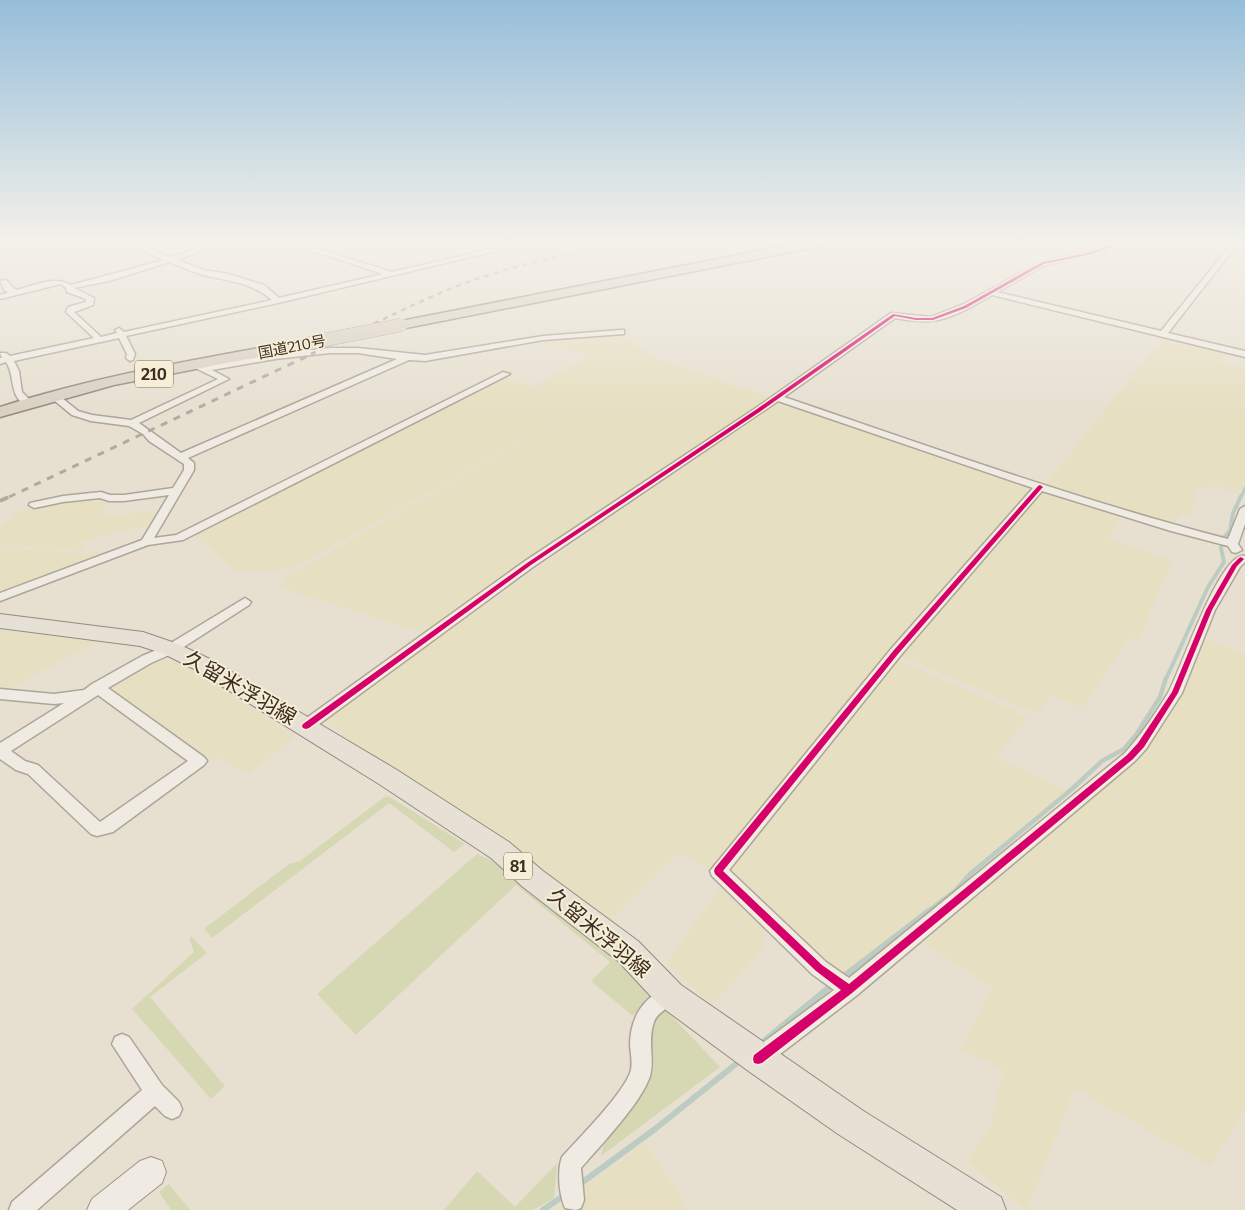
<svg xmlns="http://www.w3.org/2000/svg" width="1245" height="1210" font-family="Bitter,'Noto Sans JP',serif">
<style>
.farmland{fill:#e6dfc2}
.green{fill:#d6d7b3}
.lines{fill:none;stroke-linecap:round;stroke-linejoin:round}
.stream-far3{stroke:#bcccc2;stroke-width:3}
.stream-far2{stroke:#bcccc2;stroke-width:4}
.stream-far1{stroke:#bcccc2;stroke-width:4.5}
.stream{stroke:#bcccc2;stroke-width:6}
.street-casing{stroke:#ada599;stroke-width:3}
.secondary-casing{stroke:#9c958a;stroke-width:2}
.primary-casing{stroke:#928b80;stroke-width:2}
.highway-casing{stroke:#928b80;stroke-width:3}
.street{fill:#efebe3;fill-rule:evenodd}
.secondary{fill:#efebe3;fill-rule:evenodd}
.primary{fill:#e6e1d4;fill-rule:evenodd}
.highway{fill:#dad1c2;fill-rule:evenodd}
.rail-far2{stroke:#afaaa2;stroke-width:2.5;stroke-dasharray:5 5;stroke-linecap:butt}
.rail-far1{stroke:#afaaa2;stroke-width:3;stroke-dasharray:7 7;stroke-linecap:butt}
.rail{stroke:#afaaa2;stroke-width:4;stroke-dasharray:9 9;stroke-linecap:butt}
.highway-bridge-casing{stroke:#928b80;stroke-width:14;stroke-linecap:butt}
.highway-bridge{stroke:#dad1c2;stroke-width:13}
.cycleway-casing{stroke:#f7eed8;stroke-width:3}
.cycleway{fill:#d6006c;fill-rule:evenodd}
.labels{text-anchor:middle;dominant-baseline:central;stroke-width:4;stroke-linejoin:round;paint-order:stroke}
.far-street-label{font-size:15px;fill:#3d2e20;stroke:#f7eed8}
.shield{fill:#f7eed8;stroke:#756857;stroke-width:1}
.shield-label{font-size:16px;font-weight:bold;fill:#3d2e20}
.near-street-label{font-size:21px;fill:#3d2e20;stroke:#f7eed8}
</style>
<rect width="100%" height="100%" fill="#e7e0d1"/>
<path class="farmland" d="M620 334 662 361 769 397 424 634 280 587 288 576 592 401 292 569 237 572 193 533 506 377 533 387 592 355 559 350 532 341Z
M1164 336 1228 351 1220 362 1245 368V479L1239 493 1217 486 1196 488 1192 516 1181 514 1172 527 1044 486Z
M777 400 1035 487 709 870 679 853 608 923 322 720Z
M1043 490 1121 515 1109 539 1172 561 1138 640 1129 638 1082 708 1051 695 1037 714 900 656Z
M94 497 108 501 102 515 157 512 150 525 83 541 81 551 0 545V528L21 511Z
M0 547 82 553 111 551 0 593Z
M0 630 98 642 4 691 0 690Z
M1205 639 1245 653V1111L1210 1166 1075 1088 1027 1210H1025L967 1161 990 1128 1003 1069 961 1050 993 988 924 943 1143 753 1180 695Z
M165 658 188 665 295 736 248 775 220 758 207 761 109 689Z
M898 660 1028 717 997 758 1069 792 961 883 844 976 820 963 725 872Z
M723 885 766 927 762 949 713 1005 666 963Z
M645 1142 689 1210H553Z"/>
<path class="green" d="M388 796 465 844 454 852 389 803 212 938 204 929 289 864 300 861 383 798Z
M477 854 489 859 513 876 610 953 651 995 633 1016 591 981 610 962 516 885 356 1035 317 994Z
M191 936 207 953 150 997 225 1086 211 1099 132 1009 194 952 189 938Z
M665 1009 720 1067 601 1156 606 1136 650 1026Z
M557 1163 554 1198 533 1210H444L477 1171 515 1207Z
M169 1184 190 1210H171L159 1192Z"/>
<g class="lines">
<path class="stream-far3" d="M1241 497 1245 488"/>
<path class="stream-far2" d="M1166 679 1208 587 1224 562 1221 548 1223 538 1230 531 1233 513 1241 496"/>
<path class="stream-far1" d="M927 912 955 891 970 874 1072 789 1102 761 1124 749 1136 735 1160 697 1166 678"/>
<path class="stream" d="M843 977 929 911
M759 1045 833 984
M580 1184 655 1129 736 1064
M543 1210 566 1194"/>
<defs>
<path id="street" d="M122 242H131L171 257 217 242H227L177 260 204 270 228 274 264 285 279 298 383 274 286 242H296L392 272 521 242H533L278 303 126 336 135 354 133 360 130 361 126 358 127 354 119 338 14 361 19 371 22 392 33 403 28 406C8 398 16 377 6 362L0 364V358H2L0 353H6L10 356 94 338 66 312 68 307 86 302V299L67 292 66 288 61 284 0 299V295L9 292 5 291 0 281 6 280 16 290C33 286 55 275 71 285L164 260ZM170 262C180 266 190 271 200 274 228 282 248 280 272 300L124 332 119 328 115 330 117 333 101 337 74 312 93 305 94 298 74 288 109 281Z
M433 242H449L446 244Z
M1120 242H1130L1085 256 1045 265 997 292 1161 331 1233 242H1239L1168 333 1245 351V357L992 295C975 305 950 320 930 321 919 322 907 320 895 318L784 397C931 447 1078 500 1228 539L1240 509 1245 506V524L1238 544 1242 550 1236 553 1232 552 1228 546 1171 531 1042 491 901 655 729 870 826 962 849 978 1125 753C1141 735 1155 714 1168 693 1180 673 1220 550 1245 556V562L1240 567 1215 610 1182 693 1146 749 1135 761 856 996 767 1064 760 1067 753 1064 750 1057 753 1050 834 990 812 974 712 876 710 871 891 649 1033 488 778 401 533 567 311 730 306 731 301 730 299 726 301 722 525 561 756 408 891 313 931 317 962 305 1041 262 1082 253Z
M621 330H624V334L543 340 425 361 409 360 188 458 194 463V470L154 538 176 535 503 372 510 374 183 540 148 545 0 601V593L142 540 169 495 124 501H109L100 498 63 502 34 508 29 505 30 503 63 496 101 492 110 495H124L173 488 184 470V464L149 441 143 434 129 426 91 421 72 415 50 397V393H56L78 411 92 415 131 420 218 379 193 367V363H199L204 366 275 354 330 348H358L425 355 543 336ZM330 353H358L397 359 181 453 139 423 229 379 212 370 275 359Z
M245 598 251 602 249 605 176 652 151 663 108 688 204 757 207 761 204 765 113 832 97 836 91 834 28 774 16 770 0 759V743L64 703 54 704 0 699V689L54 694 84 690 92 684 142 656 166 646ZM98 695 188 761 100 822 38 765 25 761 11 751Z
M670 986 677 989 679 995C674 1007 657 1011 654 1022 647 1041 655 1059 650 1076 642 1102 600 1146 581 1168L584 1200 581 1208 576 1210 565 1208C559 1194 557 1171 562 1157 580 1137 621 1096 630 1073 633 1066 631 1054 630 1046 630 1017 643 997 670 986Z
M122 1034 129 1037 162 1085 179 1102 182 1109 179 1116 172 1119 165 1116 155 1106 37 1210H9L12 1202 142 1090 112 1044 115 1037Z"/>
<path id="secondary" d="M151 1157 162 1161 166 1172 162 1183 128 1210H87L92 1199 140 1161Z"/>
<path id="primary" d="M0 614 143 632 178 644 210 659 397 770 509 842 543 871 638 941 681 985 862 1110 1001 1197 1006 1210H957L838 1134 747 1070 659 1005 618 961 523 887 491 858 379 784 194 669 164 654 140 646 0 628Z"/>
<path id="highway" d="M804 242H828L822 246 401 329 396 328 394 325 396 322 401 321Z
M309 339 314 340 316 343 314 346 114 385 0 417V407C101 375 205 358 309 339Z"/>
</defs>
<use href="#street" class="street-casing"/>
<use href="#secondary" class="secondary-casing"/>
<use href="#primary" class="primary-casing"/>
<use href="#highway" class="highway-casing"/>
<use href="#street" class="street"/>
<use href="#secondary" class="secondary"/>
<use href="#primary" class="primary"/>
<use href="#highway" class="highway"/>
<path class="rail-far2" d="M311 354C356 333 400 310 445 291 505 266 570 253 633 242"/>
<path class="rail-far1" d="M9 497 314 353"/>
<path class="rail" d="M0 501 11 496"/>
<defs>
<path id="highway-bridge" d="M309 343 401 325"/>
</defs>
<use href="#highway-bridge" class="highway-bridge-casing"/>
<use href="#highway-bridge" class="highway-bridge"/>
<defs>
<path id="cycleway" d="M1123 242H1129L1084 256 1044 264 966 308 933 320H916L895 316 761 411 531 565 309 728 306 729 303 728 302 726 303 724 527 563 757 409 893 314 916 318H932L964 306 1042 262 1082 254Z
M1040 485 1043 487 1042 488 898 654 723 871 822 965 849 984 1127 755 1138 743 1172 692 1206 610 1232 565 1239 558 1241 557 1244 559 1237 566 1212 610 1178 693 1144 747 1133 759 852 993 762 1063 758 1064 754 1063 753 1059 754 1055 841 990 816 971 715 874 714 871 715 868 894 650 1038 486Z"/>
</defs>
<use href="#cycleway" class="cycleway-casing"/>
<use href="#cycleway" class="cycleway"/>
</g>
<linearGradient id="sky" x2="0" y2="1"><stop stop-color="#96bed9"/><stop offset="0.59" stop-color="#f4f1ea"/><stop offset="1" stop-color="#f4f1ea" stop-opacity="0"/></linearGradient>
<rect width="1245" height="411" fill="url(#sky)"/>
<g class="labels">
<g class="far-street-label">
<text transform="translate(292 347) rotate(-11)">国道210号</text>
</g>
<g class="shield">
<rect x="135" y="360.5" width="38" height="27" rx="4"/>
<rect x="504" y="852.5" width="28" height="27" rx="4"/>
</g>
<g class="shield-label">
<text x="154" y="374">210</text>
<text x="518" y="866">81</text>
</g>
<g class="near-street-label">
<text transform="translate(240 688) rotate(30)">久留米浮羽線</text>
<text transform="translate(599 933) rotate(40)">久留米浮羽線</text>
</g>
</g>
</svg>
